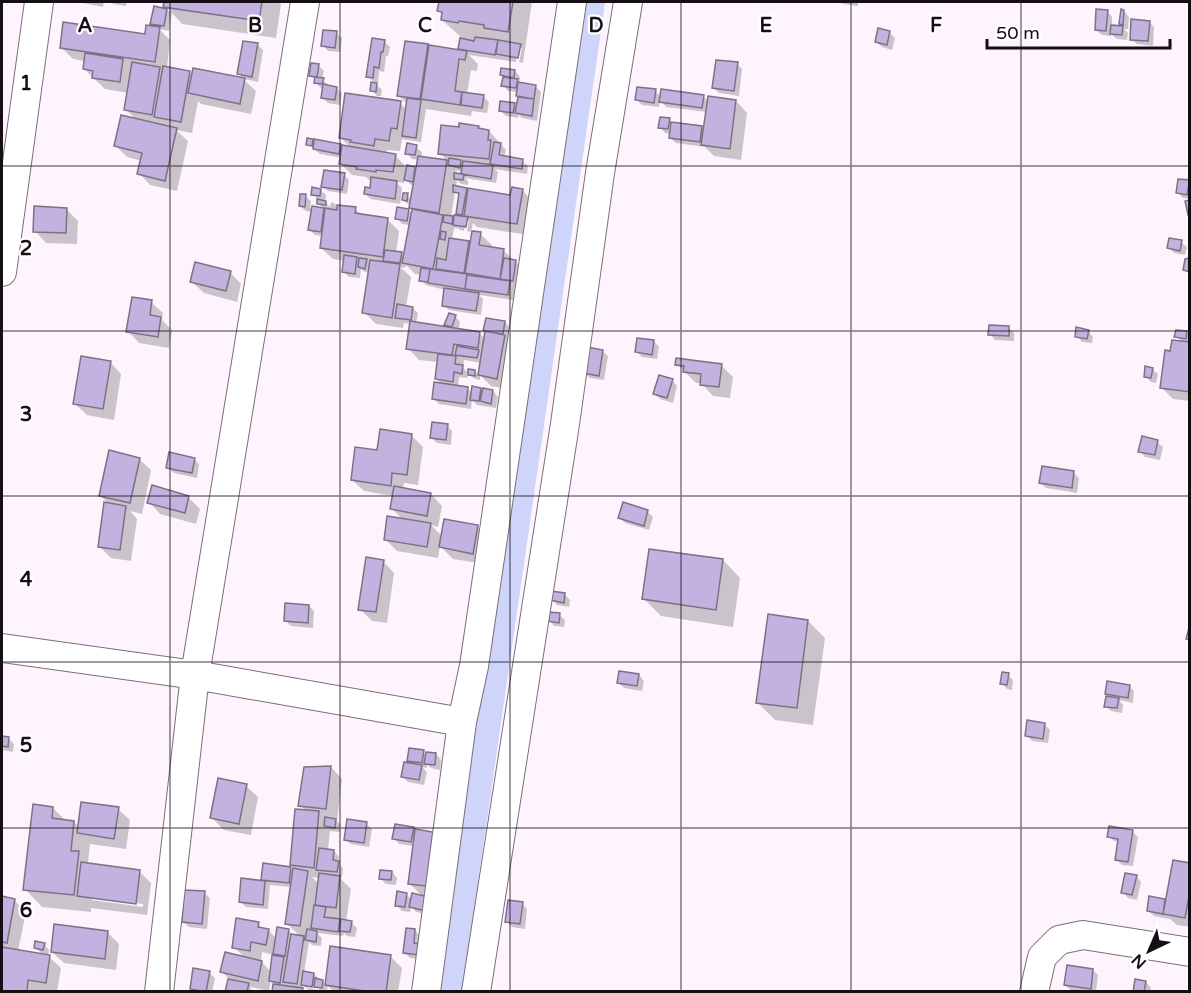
<svg xmlns="http://www.w3.org/2000/svg" width="1191" height="993" font-family="'Varela Round',sans-serif">
<style>
.shadow{fill:#0003;fill-rule:evenodd}
.lines{fill:none;stroke-linecap:round;stroke-linejoin:round}
.canal{stroke:#ced4fa;stroke-width:26}
.building{fill:#c3b1df;stroke:#7a7385;stroke-width:1.5}
.minor-casing{stroke:#7c6d7b;stroke-width:30}
.minor{stroke:#fff;stroke-width:28}
.grid{fill:none;stroke:#150f15;stroke-width:1.5;stroke-opacity:0.55}
.grid-label{font-size:20px;text-anchor:middle;font-weight:bold;fill:#150f15;stroke:#fff;stroke-width:4.5;stroke-linejoin:round;paint-order:stroke}
</style>
<rect width="100%" height="100%" fill="#fef4fe"/>
<path class="shadow" d="M81 2H104L103 7 83 3Z
M111 2H127L126 6 113 4Z
M166 2H278L281 4 276 38 182 24 172 13 169 31 159 29 170 40 167 68 189 73 193 76 244 80 256 91 251 114 201 104 198 101 192 133 176 130 188 141 177 191 150 185 139 173 142 161 127 157 116 146 137 120 125 109 128 93 105 89 84 69 85 61 73 59 61 47 146 36 157 29 152 23 155 8 170 11 165 6Z
M440 2H532L523 63 519 62 522 48H518L516 62 469 55 478 64 477 71 471 70 467 94 483 96 489 102 487 113 472 111 471 116 426 109 421 142 402 139 400 151 387 150 386 154 395 155 406 167 414 168 417 170 419 160 412 159 407 153 416 147 422 152 421 158 448 162 440 153 460 128 478 127 482 130 489 131 500 143 506 150 504 157 522 161 528 166 527 174 494 169 498 172 496 183 465 178 468 181V185L461 184 457 180 456 187 466 189 469 192 511 197 522 190 533 202 528 235 477 227 473 223 471 232 467 231 469 221 466 218 464 231 460 230 457 227V229L454 228 452 240 471 243 480 234 492 245 491 249 503 250 521 267 518 286 515 285 513 300 479 295 483 299 481 315 449 310 443 305 445 290 426 285 421 280 422 275 415 274 406 265 405 268 400 267 411 277 406 307 412 308 418 313 416 323 451 329 446 324 455 316 460 322 458 330 479 333 486 340 487 332 505 322 510 328 508 389 491 386 480 375V380L475 379 468 373 467 378 459 377 458 387 467 388 472 393 473 388 493 391 498 397 496 408 477 405 472 400 471 409 439 404 433 398 442 384 436 379 439 362 419 360 408 348 411 324 404 323 403 328 376 324 364 312 370 273 365 272 361 269 360 278 349 277 343 271 345 261 333 259 321 248 323 236 315 235 310 230 312 212 306 211 300 206 305 196 311 201 310 208 325 210 318 203 319 200 313 194 320 190 326 195 325 202 330 207 331 202 334 203 337 206 355 209 362 215 387 219 399 231 396 253 401 254 404 257 410 225 402 224 397 218 408 210 412 214 413 210 411 208V206L409 205 403 200 407 195 412 200 414 185H411L405 178 404 183 396 182 402 188 400 204 371 199 365 194 371 190 372 181 369 180 366 177 352 175 341 164 342 158 320 154 308 144V140L340 145 344 149 351 148 340 137 400 103 407 110 408 105 398 95 406 42 463 52 460 49 462 38 442 20 443 15 439 11ZM455 170 463 172 466 176 458 175V173ZM455 192 460 196 455 220 451 217ZM464 360 482 363 480 376 475 372 469 373 463 368Z
M840 2H858V6L843 4Z
M1107 11 1112 17V26L1125 28 1120 24 1124 11 1129 17 1128 29H1124L1128 33 1127 40 1117 39 1111 34V36L1102 35 1096 30Z
M1149 22 1154 27 1153 46 1137 44 1131 39Z
M336 33 342 38 340 52 328 51 323 45Z
M890 33 895 38 892 50 882 47 876 42Z
M384 41 390 47 388 56H386L384 72 379 71 378 83 374 82 382 90 381 96H377L372 90 377 85 368 76Z
M258 45 263 50 258 82 244 79 239 74Z
M737 64 742 69 739 96 719 93 714 88Z
M318 65 324 71 322 79 328 85V87L336 88 342 93 340 105 328 103 322 97 324 88H321L316 83V81L310 75Z
M515 71 520 77 519 83 535 86 541 92 537 121 522 118 519 115 518 118 506 116 500 110 514 105 517 108 519 97 518 95V92L508 91 503 85 504 78 501 75Z
M655 91 661 97 703 96 708 101H736L747 113 741 160 714 156 705 147 676 143 670 138 671 134 665 133 660 127 669 120 674 124 701 128 704 131 707 112 666 107 660 100 659 107 642 105 636 99Z
M344 175 349 180 347 194 328 191 323 186Z
M1190 182V199L1183 198 1178 193Z
M66 209 78 221 77 244 46 243 35 231Z
M1181 242 1187 247 1185 255 1174 253 1169 248Z
M230 272 241 284 237 302 204 293 192 282Z
M151 302 163 313 162 320 172 330 169 348 139 343 128 331Z
M1008 328 1014 333V341L995 340 990 334Z
M1088 331 1093 337 1092 343 1082 342 1077 336Z
M1187 333 1190 336V401L1173 399 1161 387 1171 352 1183 343 1176 336Z
M654 341 659 347 657 359 642 357 637 352Z
M602 351 608 356 604 380 590 378 584 373Z
M110 362 121 374 114 420 87 415 75 404Z
M677 364 721 365 733 377 730 398 713 396 701 383H696Z
M1152 369 1158 374 1156 383 1151 382 1145 376Z
M672 380 677 386 673 403 660 399 655 394Z
M447 425 452 431 451 445 437 443 431 437Z
M412 436 423 447 418 485 404 483 403 489 431 494 442 506 438 527 431 525 443 537 477 526 489 538 485 564 453 559 440 546 438 558 397 551 386 540 403 520 391 508 393 496 364 491 352 480 378 452Z
M1157 442 1163 447 1160 460 1145 457 1140 451Z
M139 459 151 470 142 514 130 511 137 519 131 561 111 558 99 546 110 505 101 496Z
M194 459 199 464 197 478 174 473 168 468Z
M1073 472 1079 478 1077 493 1046 488 1041 483Z
M188 497 200 509 196 524 160 514 149 502Z
M624 504 648 512 653 517 649 530 625 523 620 518Z
M723 560 740 578 733 627 661 616 644 599Z
M383 561 394 573 387 623 372 621 360 609Z
M565 595 570 600 569 607 557 605 552 600Z
M309 606 314 611 313 628 291 626 286 621Z
M559 615 565 620 564 627 554 626 549 620Z
M808 621 825 638 813 725 775 720 757 702Z
M639 675 644 681 642 691 624 688 619 683Z
M1008 675 1013 680 1012 690 1007 689 1002 683Z
M1129 686 1134 691 1133 703 1119 700 1123 705 1122 713 1111 711 1106 706 1111 699 1106 694Z
M1044 724 1050 730 1048 743 1032 741 1027 736Z
M2 737 8 738 14 744 13 752 2 750Z
M423 752 427 756 436 754 441 760 440 770 431 768 427 764V768L422 767 427 772 424 785 408 782 403 777 414 765 409 760Z
M331 767 342 779 337 821 341 825 340 832 330 831 328 850 334 851 339 857 338 863 343 868 342 877H339L351 889 346 921 351 922 357 928 355 937 347 936 344 933 343 936 317 933 322 938 321 946 312 945 309 942 304 973 314 974 326 985 390 956 402 968 398 992H334L328 986 327 991 329 992H312L308 990 303 985 302 990 304 992H273L274 984 271 981 269 991 250 987 253 992H227L229 979 222 972 245 958 234 947 258 924 264 930H268L277 939 288 930 294 936 301 937 286 923 291 887 270 885 268 909 246 907 240 901 263 882 264 865 290 868 294 872 297 871 291 865 306 811 300 805ZM312 877 320 878 319 884ZM262 952 274 955 271 972 261 961ZM307 985 320 987 319 990 307 988Z
M246 786 258 797 251 835 224 830 212 818Z
M53 808 66 821 74 822 79 827 118 809 130 820 126 849 90 844 88 863 140 872 151 883 147 915 91 908V912L42 907 25 889ZM92 897 143 904V907L92 900Z
M366 824 372 829 369 847 351 844 345 839Z
M413 828 416 831 432 833 431 915 416 912 411 906 410 912 402 911 397 905 406 894 412 900 423 897 409 883 414 846 399 844 394 838Z
M1132 831 1138 837 1133 866 1122 865 1116 859 1119 842 1114 841 1108 836Z
M1190 864V927L1177 925 1170 919 1154 916 1148 910 1165 900 1167 903Z
M392 872 397 878 396 885 386 884 381 879Z
M1136 876 1141 882 1137 900 1128 898 1123 892Z
M204 893 210 898 207 929 189 927 183 922Z
M2 898 14 900 26 912 18 951 43 955 35 947 44 944 49 950 48 956 61 968 57 992H2Z
M522 903 527 909 525 929 512 927 507 921Z
M415 930 420 936 425 960 410 958 405 953Z
M107 932 119 944 116 970 64 963 52 952Z
M1093 970 1098 975 1096 992 1071 990 1065 985Z
M209 973 215 978 212 992H194L191 989Z
M1146 982 1151 988 1150 992 1134 991Z"/>
<g class="lines">
<path class="canal" d="M449 992 592 2"/>
</g>
<path class="building" d="M164 2H262L259 21 163 7Z
M439 2H513L508 32 484 28V25L459 21 458 23 441 20 442 12 437 11Z
M154 6 167 9 164 26 150 24Z
M1096 9 1108 10 1106 31 1095 30Z
M1121 9 1124 10 1123 25 1119 24Z
M1131 19 1150 21 1148 41 1130 40Z
M63 22 145 34 146 25 160 27 155 62 60 48Z
M1111 25 1123 26 1122 35 1110 34Z
M878 28 890 31 887 45 875 42Z
M323 30 337 31 335 48 321 46Z
M475 37 498 40 495 55 458 49 460 38 474 41Z
M372 38 385 40 383 52H381L379 68 374 67 373 78 366 77Z
M498 40 521 44 518 58 496 54Z
M243 41 258 43 252 77 237 74Z
M405 41 428 44 420 99 397 96Z
M429 45 467 51 465 60 459 59 455 91 462 92 460 105 421 99Z
M85 53 123 59 120 82 92 78 93 71 83 69Z
M716 60 738 62 734 91 712 88Z
M132 62 160 67 152 115 124 110Z
M311 63 319 64 317 77 309 76Z
M163 66 190 71 181 122 154 117Z
M193 68 245 78 240 104 188 93Z
M501 68 515 70 514 78 500 75Z
M315 77 324 78 322 84 314 83Z
M503 77 518 79 516 88 501 86Z
M371 82 377 83 376 92 370 91Z
M518 82 536 85 534 99 516 96Z
M323 84 337 87 335 100 321 98Z
M637 87 656 89 654 103 635 100Z
M661 89 704 95 702 108 659 102Z
M462 92 484 95 482 108 461 105Z
M345 93 401 101 397 129 391 128 389 141 375 139 374 146 350 142 351 140 339 138Z
M708 96 736 100 730 149 701 145Z
M518 97 534 99 532 116 515 113Z
M407 98 421 100 416 138 402 136Z
M500 101 515 103 513 113 499 111Z
M121 115 177 128 165 181 137 174 142 153 114 146Z
M660 117 670 118 668 129 658 128Z
M671 122 702 126 700 142 669 138Z
M459 123 479 126 478 128 489 130 488 140H491L489 159 438 154 441 125 459 127Z
M307 138 313 139 312 146 306 145Z
M314 139 341 144 339 154 313 149Z
M494 142 501 143 499 155 523 159 522 169 490 164Z
M407 143 417 145 415 155 405 154Z
M342 145 396 154 393 172 376 170V172L356 169 357 167 339 164Z
M418 156 447 160 439 213 409 208Z
M449 158 461 160 460 168 448 165Z
M463 161 493 165 491 179 461 174Z
M407 165 415 167 413 182 404 180Z
M324 170 345 173 342 190 321 187Z
M454 173 464 174 463 180 454 179Z
M371 177 397 181 395 199 364 194 365 187 370 188Z
M1178 179 1190 180 1187 195 1176 193Z
M453 185 467 188 462 215 456 214 459 193 453 192Z
M312 187 321 189 320 196 311 195Z
M512 187 523 189 517 224 464 216 468 188 510 195Z
M403 193H408L407 201 402 200Z
M300 194H306L305 207 299 206Z
M317 199 326 201V205L317 204Z
M1190 200V214L1188 215 1185 201Z
M337 205 356 207 355 213 388 218 383 257 320 248 325 208 337 210Z
M34 206 67 208 66 233 33 232Z
M312 206 324 208 321 232 308 230Z
M397 207 409 209 407 221 395 219Z
M412 209 443 215 433 269 402 263Z
M444 215 453 216 452 224 443 222Z
M454 215 468 217 466 227 453 225Z
M441 231 446 232 445 240 440 239Z
M472 231 481 232 479 245 504 249 500 279 465 273Z
M449 238 469 241 464 273 436 269 437 258 446 260Z
M1169 238 1182 240 1180 251 1167 248Z
M385 250 402 252 400 263 383 261Z
M344 255 357 257 355 274 342 272Z
M359 258 367 259 365 269 358 267Z
M504 258 516 260 513 281 500 279Z
M1190 258V272L1183 270 1185 259Z
M370 260 400 264 392 318 362 313Z
M195 262 231 271 226 291 190 282Z
M421 268 430 269 428 282 419 281Z
M430 269 467 274 465 289 428 283Z
M467 275 510 281 508 295 465 289Z
M444 288 479 293 476 311 442 306Z
M132 297 152 300 150 315 161 317 158 337 126 332Z
M397 304 413 307 411 320 395 318Z
M449 313 456 315 452 327 444 325Z
M486 318 505 321 503 334 483 331Z
M410 321 480 332 478 348 454 344 452 355 406 349Z
M989 325 1009 326V336L988 335Z
M1076 327 1089 330 1087 339 1075 337Z
M1176 330 1187 331 1186 339 1174 337Z
M485 331 505 335 497 379 478 375Z
M637 338 654 340 652 355 635 352Z
M1172 340 1190 342V392L1160 388 1165 350 1170 351Z
M457 346 479 350 477 358 455 355Z
M587 347 603 350 599 376 583 373Z
M438 354 456 356 455 364 463 365 462 374 454 372 453 382 435 379Z
M81 356 111 361 103 409 73 404Z
M676 358 722 364 719 387 700 385 701 374 683 372 684 366 675 365Z
M1145 366 1153 368 1151 378 1144 377Z
M468 369 475 370V376L468 375Z
M659 375 673 379 667 398 653 394Z
M434 382 468 387 466 404 432 399Z
M472 386 481 388 479 401 470 400Z
M483 388 493 390 491 404 480 401Z
M432 422 448 424 446 440 430 438Z
M380 429 412 434 407 475 392 473 391 486 351 480 355 447 377 450Z
M1142 436 1158 440 1155 455 1138 452Z
M109 450 140 458 130 503 99 496Z
M169 452 195 458 192 473 166 468Z
M1042 466 1074 471 1072 488 1039 483Z
M152 485 189 496 185 513 147 503Z
M394 486 431 493 427 516 390 509Z
M104 502 126 506 120 550 98 547Z
M623 502 648 510 644 526 618 518Z
M387 516 431 523 427 547 384 540Z
M444 519 478 525 473 554 439 547Z
M649 549 723 559 716 610 642 599Z
M366 557 384 560 376 612 358 610Z
M551 591 565 593 564 603 550 600Z
M285 603 309 605 308 623 284 621Z
M548 612 560 613 559 623 547 621Z
M768 614 808 620 797 708 756 703Z
M1190 624V640L1186 639Z
M619 671 639 674 637 686 617 683Z
M1002 672 1009 673 1007 685 1000 684Z
M1107 681 1130 685 1128 698 1105 694Z
M1106 696 1119 698 1117 708 1104 707Z
M1027 720 1045 723 1043 739 1025 736Z
M2 736 9 737 8 747 2 746Z
M409 748 424 750 422 763 407 761Z
M426 752 436 753 435 765 424 764Z
M404 762 422 765 419 780 401 777Z
M331 766 326 809 298 806 304 767Z
M218 778 247 784 239 824 210 818Z
M81 802 119 807 114 839 77 833Z
M33 804 53 807 52 818 74 821 71 851H79L74 895 23 890Z
M295 809 319 811 314 868 290 865Z
M325 817 336 819 335 828 324 826Z
M347 819 367 822 364 843 344 840Z
M395 824 414 827 411 842 392 839Z
M1109 826 1133 830 1128 862 1115 860 1118 839 1107 837Z
M415 829 433 832 426 886 408 884Z
M319 848 334 850 333 860 339 861 337 872 316 870Z
M1173 860 1190 863V892L1185 918 1163 914Z
M81 862 140 870 136 904 77 896Z
M263 863 291 867 289 883 261 880Z
M293 868 308 871 300 926 285 924Z
M380 870 392 871 391 880 379 879Z
M319 873 340 876 336 908 315 905Z
M1125 873 1137 875 1132 895 1121 893Z
M241 878 265 881 263 905 239 902Z
M184 890 205 891 202 924 182 922Z
M397 891 407 893 405 907 395 906Z
M412 893 429 897 426 911 409 907Z
M2 896 15 899 7 943 2 942Z
M1149 896 1165 899 1163 914 1147 911Z
M508 900 523 902 520 924 505 922Z
M314 905 326 907 324 917 340 919 338 932 311 928Z
M236 918 259 922 258 927 269 929 266 945 251 942 250 951 232 948Z
M341 919 352 921 350 932 339 931Z
M54 924 108 931 105 959 51 952Z
M277 927 289 929 285 956 273 954Z
M406 928 415 929 414 943 421 944 420 955 403 953Z
M307 929 317 931 316 942 305 940Z
M291 934 304 936 297 984 283 982Z
M35 941 45 943 43 950 34 948Z
M330 946 391 955 386 992H371L325 985Z
M2 947 50 955 46 983 28 980 27 992H2Z
M225 952 262 961 258 981 220 972Z
M272 955 284 957 280 983 269 981Z
M1067 965 1093 969 1091 989 1064 985Z
M193 968 210 971 206 992 190 989Z
M303 971 314 973 312 987 301 985Z
M315 978 323 980 322 988 314 987Z
M228 979 249 983 247 992H225Z
M1135 979 1146 981 1144 992H1133Z
M273 984 303 988 302 992H272Z"/>
<g class="lines">
<defs>
<path id="minor" d="M2 272 39 2
M2 648 195 675 462 722
M159 992 195 675 305 2
M426 992 462 722 474 666 572 2
M476 992 565 424 600 173 628 2
M1034 992 1042 957 1059 940 1083 935 1190 952"/>
</defs>
<use href="#minor" class="minor-casing"/>
<use href="#minor" class="minor"/>
</g>
<path class="grid" d="M170 2V992M340 2V992M510 2V992M681 2V992M851 2V992M1021 2V992M2 166H1190M2 331H1190M2 496H1190M2 662H1190M2 828H1190"/>
<g class="grid-label">
<text x="85" y="32">A</text>
<text x="255" y="32">B</text>
<text x="425" y="32">C</text>
<text x="596" y="32">D</text>
<text x="766" y="32">E</text>
<text x="936" y="32">F</text>
<text x="26" y="90">1</text>
<text x="26" y="255">2</text>
<text x="26" y="421">3</text>
<text x="26" y="586">4</text>
<text x="26" y="752">5</text>
<text x="26" y="917">6</text>
</g>
<rect width="1191" height="993" fill="none" stroke="#150f15" stroke-width="6"/>
<g transform="translate(1149 951) rotate(224)" stroke="#ffffff" stroke-width="4.5" paint-order="stroke">
<path d="M0-4.5L10 22L0 15L-10 22Z" fill="#150f15"/>
<text y="-9" font-size="16" font-weight="bold" text-anchor="middle" fill="#150f15">N</text>
</g>
<path d="M987 39v9h183v-9" fill="none" stroke="#150f15" stroke-width="3"/>
<text x="996" y="39" font-size="18" fill="#150f15" stroke="#ffffff" stroke-width="4.5" paint-order="stroke">50 m</text>
</svg>
